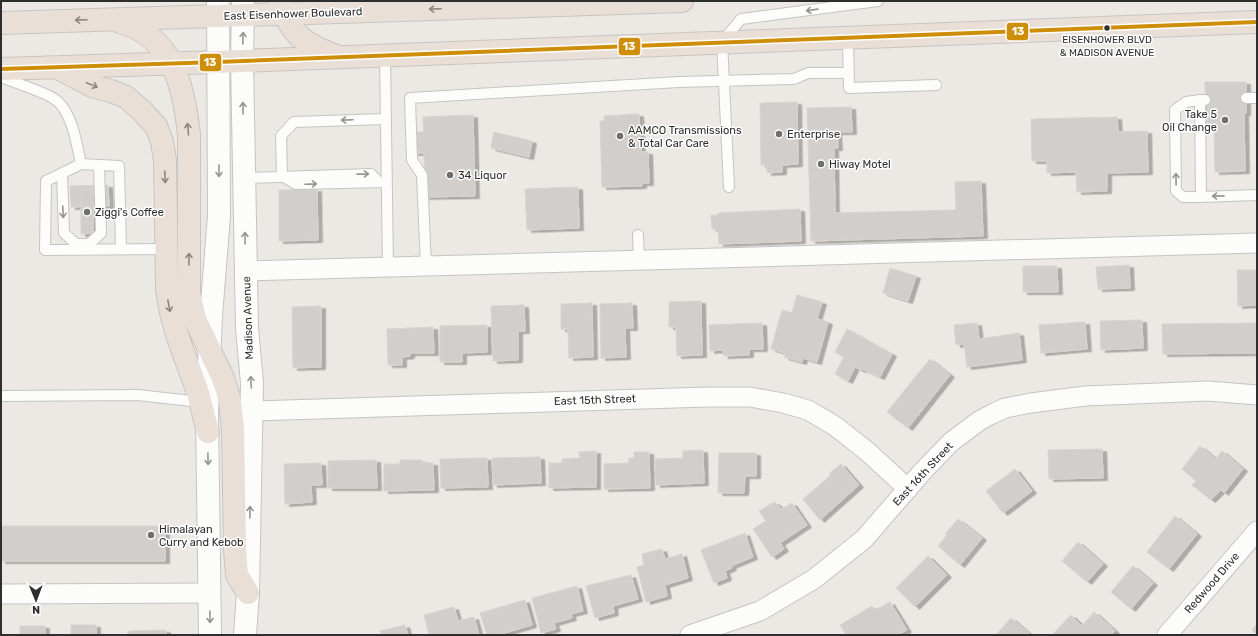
<svg xmlns="http://www.w3.org/2000/svg" width="1258" height="636" font-family="Rubik,sans-serif">
<style>
.building{fill:#d1cecb;stroke:#d7d4d0;filter:url(#shadow)}
.lines{fill:none;stroke-linecap:round;stroke-linejoin:round}
.lane-casing{stroke:#c5c4c5;stroke-width:12}
.street-casing{stroke:#c5c4c5;stroke-width:21}
.secondary-casing{stroke:#c5c4c5;stroke-width:24}
.highway-casing{stroke:#c6c5c4;stroke-width:24}
.lane{stroke:#fcfcfb;stroke-width:10}
.street{stroke:#fcfcfb;stroke-width:19}
.secondary{stroke:#fcfcfb;stroke-width:22}
.highway{stroke:#eadfd6;stroke-width:22}
.bus-1-casing{stroke:#fff;stroke-width:7}
.bus-1{stroke:#cf8e09;stroke-width:4}
.oneway{stroke:#8c8682}
.oneway2{stroke:#959594}
.bus-dot{fill:#2e2e2e;stroke:#fff;stroke-width:1.5}
.poi-dot{fill:#706f6e;stroke:#fff;stroke-width:1.5}
.labels{text-anchor:middle;dominant-baseline:central;stroke-width:3;stroke-linejoin:round;paint-order:stroke}
.bus-label{font-size:10px;fill:#2e2e2e;stroke:#fff}
.street-label{font-size:11px;fill:#2e2e2e;stroke:#fff}
.poi-label{font-size:11px;fill:#2e2e2e;stroke:#fff;text-anchor:start}
.line-badge{stroke:#fff;stroke-width:1.5}
.badge-label{font-size:11px;text-anchor:middle;font-weight:bold;fill:#fff}
</style>
<defs>
<filter id="shadow"><feDropShadow dx="4.5" dy="2.5" stdDeviation="0" flood-color="#0004"/></filter>
</defs>
<rect width="100%" height="100%" fill="#ece8e4"/>
<path class="building" d="M1205 82H1246V113H1244L1245 171 1215 172 1214 127H1206Z
M797 102 798 164 782 165V172L767 173V165H761L760 103Z
M851 107 852 132H837L838 148H834L835 213 956 210 955 182 981 181 983 236 811 241 807 108Z
M639 114 641 152H648L649 183H642V186L602 187 600 121H604V116Z
M473 115 475 196 425 197 424 153H414L413 132H424L423 117Z
M1117 117 1118 132 1147 131 1148 172 1107 173V191L1077 192 1076 172 1047 173V161H1032L1031 119Z
M494 132 532 141 529 157 491 148Z
M108 185 109 206 71 207 70 186Z
M578 187 579 228 527 230 525 189Z
M317 189 318 240 279 241V190Z
M81 190 94 191 93 233 81 234Z
M800 209 801 241 719 244 718 229H712L711 215H718V213Z
M1129 265 1130 288 1098 289 1096 267Z
M1023 266H1057L1058 292H1023Z
M890 268 916 276 908 301 883 293Z
M1237 270H1257V305L1238 306Z
M797 295 822 302 817 319 828 322 817 362 803 358 802 362 784 357 786 353 771 349 782 310 792 313Z
M701 301 702 355 677 356 676 327H669V302Z
M592 303 593 357 569 358 568 329H561V304Z
M632 303 633 328H625L626 357 601 358 600 304Z
M524 305 525 331H518V360L493 361 491 306Z
M321 306V367L293 368 292 307Z
M1142 320 1143 348 1101 350 1100 321Z
M1085 322 1087 349 1041 353 1039 325Z
M762 323 763 349H749V355L724 356 723 350 710 351 709 325Z
M977 323 979 339 1019 333 1022 360 967 367 964 344 956 345 954 325Z
M1257 323V353L1163 354 1162 324Z
M487 325V352L462 353V362H440V326Z
M433 327 434 353H410V356L402 357V365H388L387 329Z
M847 329 892 354 880 377 862 369 861 370 855 367 848 381 835 374 844 357 835 352Z
M930 359 950 375 908 428 887 412Z
M1200 446 1216 459 1222 451 1243 469 1224 493 1221 490 1211 500 1192 485 1196 481 1182 469Z
M1102 449 1103 478 1049 479 1048 450Z
M703 450 704 483 656 485 655 459 683 458V451Z
M596 451V487L549 488V463H562V459L580 458 579 452Z
M634 452H649L650 488 604 489V464L629 463V458H634Z
M719 453H756V476H745L744 493H718Z
M540 457 541 483 493 485 492 458Z
M487 458 488 487 441 488 440 459Z
M376 460 377 488H328V461Z
M400 460H422V463H433L434 490 384 491V464H400Z
M321 463 322 485H311L312 502 285 504 284 464Z
M841 464 859 485 820 520 803 499 831 475 829 474Z
M1015 469 1032 491 1003 513 986 491Z
M774 502 778 505 782 509 792 503 807 525 780 543 784 549 772 557 753 529 766 521 759 511Z
M1175 516 1197 534 1169 569 1147 552Z
M958 519 982 538 960 565 938 546 947 535 945 534Z
M1 526H165V561H1Z
M745 533 753 557 731 566 732 568 725 571 727 578 714 583 701 550Z
M1078 542 1103 564 1087 582 1062 561Z
M662 549 665 559 682 554 688 578 665 585 667 596 646 602 637 567 644 565 642 554Z
M928 556 947 575 915 607 896 588Z
M1133 566 1153 583 1131 609 1111 592Z
M631 575 638 599 613 606 614 613 595 618 586 586Z
M577 586 583 611 571 614 572 618 554 623 556 629 541 633 532 598Z
M525 600 532 625 501 634 502 635H487L480 613Z
M890 602 907 630 898 635H846L840 625 872 606 875 610Z
M454 607 458 621 474 617 479 635H429L424 615Z
M1094 612 1115 631 1111 635H1052L1071 615 1082 626Z
M1011 618 1031 635H996Z
M1257 624V635L1252 630Z
M71 625H96V635H71Z
M405 625 408 635H382L380 631Z
M20 626H45V635H20Z
M166 630V635H128V631Z"/>
<g class="lines">
<defs>
<path id="lane" d="M848 38 849 88 936 85
M385 56 388 267
M1 77C18 84 37 89 53 98 72 109 77 145 81 164
M1246 98H1257
M1200 100 1186 102 1175 110 1176 191 1183 197H1201
M1205 100H1200L1201 197 1257 195
M386 119 294 122 281 136 282 176 296 184 387 182
M62 173 64 233 76 244H89L101 233 99 165
M244 178 371 174 379 182
M729 187 722 42 741 19 878 1
M638 235 639 260
M121 249 119 166 81 164 46 181 45 250 166 249
M426 266 422 175 412 160 410 98 679 82 794 79 808 73H848
M1 396 138 395 200 402"/>
<path id="street" d="M246 271 1257 243
M252 411 708 397H750L783 403 808 410 835 426 868 452 908 489
M1 594 209 593
M690 635 760 611 814 579 864 539 923 471 951 442 979 421 992 414 1005 408 1031 403 1085 396 1208 391 1257 395
M1167 635 1257 531"/>
<path id="secondary" d="M243 1 242 61 247 328 252 383 248 593 245 635
M210 635 207 413 211 316 219 216 218 1"/>
<path id="highway" d="M280 2C291 35 304 44 336 56
M120 22C173 36 184 87 189 135V293L195 319 222 376 227 390 230 402 233 427 235 549 237 575 248 593
M1 23 682 1
M58 68 92 86 111 91 126 97 141 110 156 126 162 142 165 160 167 287C170 322 184 354 196 387 201 402 204 417 208 432
M1 69 218 62 1257 22"/>
</defs>
<use href="#lane" class="lane-casing"/>
<use href="#street" class="street-casing"/>
<use href="#secondary" class="secondary-casing"/>
<use href="#highway" class="highway-casing"/>
<use href="#lane" class="lane"/>
<use href="#street" class="street"/>
<use href="#secondary" class="secondary"/>
<use href="#highway" class="highway"/>
<defs>
<path id="bus-1" d="M1 69 218 62 1257 22"/>
</defs>
<use href="#bus-1" class="bus-1-casing"/>
<use href="#bus-1" class="bus-1"/>
</g>
<defs><path id="oneway-shaft" d="M-6 0H5M1.5-3L5.5 0L1.5 3" fill="none" stroke-width="1.6" stroke-linecap="round" stroke-linejoin="round"/></defs>
<g class="oneway">
<use href="#oneway-shaft" transform="translate(435 9) rotate(178)"/>
<use href="#oneway-shaft" transform="translate(81 20) rotate(178)"/>
<use href="#oneway-shaft" transform="translate(92 85) rotate(22)"/>
<use href="#oneway-shaft" transform="translate(188 129) rotate(-95)"/>
<use href="#oneway-shaft" transform="translate(165 177) rotate(88)"/>
<use href="#oneway-shaft" transform="translate(189 259) rotate(-90)"/>
<use href="#oneway-shaft" transform="translate(169 306) rotate(79)"/>
</g>
<g class="oneway2">
<use href="#oneway-shaft" transform="translate(812 10) rotate(172)"/>
<use href="#oneway-shaft" transform="translate(243 38) rotate(-88)"/>
<use href="#oneway-shaft" transform="translate(243 108) rotate(-91)"/>
<use href="#oneway-shaft" transform="translate(347 120) rotate(178)"/>
<use href="#oneway-shaft" transform="translate(219 171) rotate(90)"/>
<use href="#oneway-shaft" transform="translate(363 174) rotate(-1)"/>
<use href="#oneway-shaft" transform="translate(1176 179) rotate(-91)"/>
<use href="#oneway-shaft" transform="translate(311 184) rotate(-2)"/>
<use href="#oneway-shaft" transform="translate(1218 196) rotate(179)"/>
<use href="#oneway-shaft" transform="translate(63 212) rotate(88)"/>
<use href="#oneway-shaft" transform="translate(245 238) rotate(-91)"/>
<use href="#oneway-shaft" transform="translate(251 382) rotate(-93)"/>
<use href="#oneway-shaft" transform="translate(208 459) rotate(89)"/>
<use href="#oneway-shaft" transform="translate(250 512) rotate(-89)"/>
<use href="#oneway-shaft" transform="translate(210 617) rotate(89)"/>
</g>
<circle class="bus-dot" cx="1107" cy="28" r="3.5"/>
<g class="poi-dot">
<circle cx="1225" cy="120" r="4"/>
<circle cx="779" cy="134" r="4"/>
<circle cx="620" cy="136" r="4"/>
<circle cx="821" cy="164" r="4"/>
<circle cx="450" cy="175" r="4"/>
<circle cx="87" cy="212" r="4"/>
<circle cx="151" cy="535" r="4"/>
</g>
<g class="labels">
<g class="bus-label">
<text x="1107" y="40">EISENHOWER BLVD<tspan x="1107" dy="13">&amp; MADISON AVENUE</tspan></text>
</g>
<g class="street-label">
<text transform="translate(293 14) rotate(-2)">East Eisenhower Boulevard</text>
<text transform="translate(248 318) rotate(-92)">Madison Avenue</text>
<text transform="translate(595 400) rotate(-2)">East 15th Street</text>
<text transform="translate(923 474) rotate(-47)">East 16th Street</text>
<text transform="translate(1212 583) rotate(-49)">Redwood Drive</text>
</g>
<g class="poi-label">
<text x="1217" y="114" text-anchor="end">Take 5<tspan x="1217" dy="13">Oil Change</tspan></text>
<text x="628" y="130">AAMCO Transmissions<tspan x="628" dy="13">&amp; Total Car Care</tspan></text>
<text x="787" y="134">Enterprise</text>
<text x="829" y="164">Hiway Motel</text>
<text x="458" y="175">34 Liquor</text>
<text x="95" y="212">Ziggi's Coffee</text>
<text x="159" y="529">Himalayan<tspan x="159" dy="13">Curry and Kebob</tspan></text>
</g>
</g>
<g class="line-badge">
<rect x="1006" y="22" width="23" height="19" rx="4" fill="#cf8e09"/>
<rect x="618" y="37" width="23" height="19" rx="4" fill="#cf8e09"/>
<rect x="199" y="53" width="23" height="19" rx="4" fill="#cf8e09"/>
</g>
<g class="badge-label">
<text x="1018" y="35">13</text>
<text x="629" y="50">13</text>
<text x="210" y="66">13</text>
</g>
<rect width="1258" height="636" fill="none" stroke="#2e2e2e" stroke-width="4"/>
<g transform="translate(36 600) rotate(179)" stroke="#ffffff" stroke-width="3" paint-order="stroke">
<path d="M0-3L7 15L0 10L-7 15Z" fill="#2e2e2e"/>
<text y="-6" font-size="11" font-weight="bold" text-anchor="middle" fill="#2e2e2e">N</text>
</g>
</svg>
